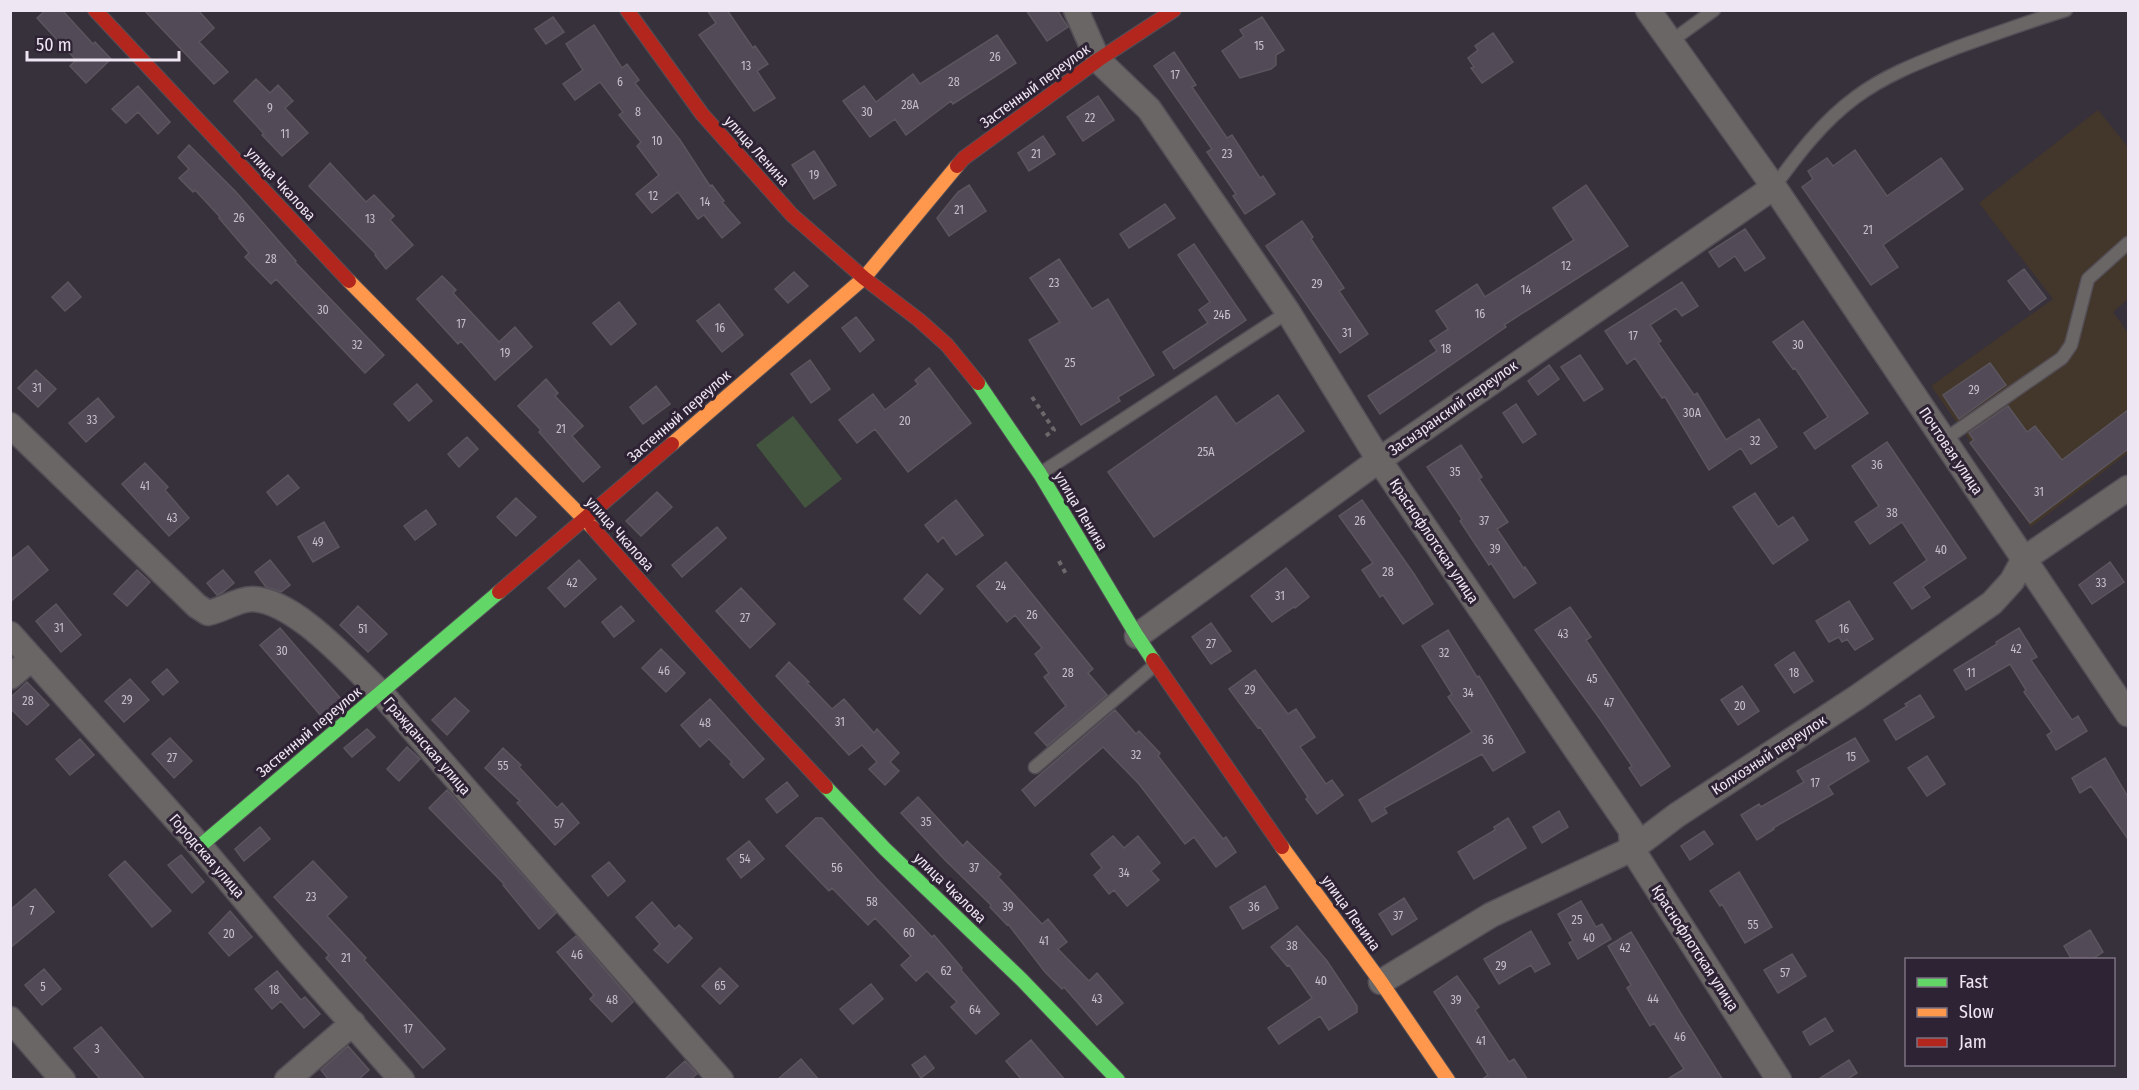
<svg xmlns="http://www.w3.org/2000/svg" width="2139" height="1090" font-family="'Fira Sans Condensed',sans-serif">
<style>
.industrial{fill:#43362b}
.green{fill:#43553e}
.building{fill:#524a57;stroke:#5b565e;stroke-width:1.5}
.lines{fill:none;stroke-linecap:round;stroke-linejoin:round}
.lane-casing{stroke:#544f57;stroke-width:15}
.street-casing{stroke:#544f57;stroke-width:27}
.fast-casing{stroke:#544f57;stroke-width:16}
.slow-casing{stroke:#544f57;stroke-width:16}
.jam-casing{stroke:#544f57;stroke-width:16}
.path{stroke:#6d686b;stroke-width:4;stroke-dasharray:4.5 4.5;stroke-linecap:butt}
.lane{stroke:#6a6666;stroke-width:12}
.street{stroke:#6a6666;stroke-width:24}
.fast{stroke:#63d668;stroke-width:14}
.slow{stroke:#ff974d;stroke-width:14}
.jam{stroke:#b3261e;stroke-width:14}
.labels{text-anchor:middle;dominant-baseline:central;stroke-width:6;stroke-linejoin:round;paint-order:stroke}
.number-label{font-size:12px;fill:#c7bfcb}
.street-label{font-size:15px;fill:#eee6f2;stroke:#2e2334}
</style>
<rect width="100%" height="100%" fill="#37313b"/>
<path class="industrial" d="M2098 110 2128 147V299L2113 312 2128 333V453L2031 527 1931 386 2053 299 1979 203Z"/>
<path class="green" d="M793 416 842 479 805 508 756 445Z"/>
<path class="building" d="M46 10H62L93 44 95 42 111 59 86 83 70 66 76 60 37 18Z
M144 10H198L214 28 199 42 228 72 214 84Z
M707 10H727L753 48 755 46 768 64 757 71 775 98 754 111 699 35 716 23Z
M1026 10H1057L1068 27 1047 41Z
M553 17 564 32 546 44 535 29Z
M1262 17 1284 50 1276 55V65L1271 69 1240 78 1222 51 1244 36 1240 30Z
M594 25 622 68 627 64 639 80 635 83 680 140 710 186 712 185 724 201 722 202 740 223 722 238 704 215 698 219 678 192 652 213 636 194 659 175 637 146 641 142 619 115 623 112 600 82 575 100 563 84 583 70 566 44Z
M1493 33 1513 62 1482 83 1471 68 1474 67 1468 58 1478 50 1475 46Z
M997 35 1016 63 953 104 951 101 906 135 895 119 870 137 843 101 864 86 876 102 913 74 920 84Z
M1174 52 1196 85 1192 87 1227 138 1232 135 1260 178 1263 176 1275 194 1245 214 1233 196 1236 194 1207 152 1212 149 1154 66Z
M256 79 270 93 278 85 293 101 285 108 308 133 282 156 262 135 264 134 234 101Z
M138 86 170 122 158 134 138 112 126 123 112 109Z
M1098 96 1114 120 1083 141 1067 117Z
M1043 136 1055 154 1029 171 1018 153Z
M189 145 236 192 296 261 295 262 384 355 365 373 276 279 271 284 245 257 249 253 219 218 220 217 195 190 193 192 179 178 189 169 178 157Z
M1855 150 1887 196 1941 158 1963 189 1883 245 1898 267 1871 285 1802 187 1813 179 1808 171 1827 158 1833 166Z
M814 151 836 185 814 199 792 165Z
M330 163 366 202 374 195 394 216 390 220 413 245 386 269 375 255 376 254 309 186Z
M969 185 986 211 949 236 937 218 958 192Z
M1586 185 1628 246 1504 325 1506 327 1380 414 1368 396 1437 351 1430 341 1448 329 1436 311 1477 284 1485 297 1574 240 1553 208Z
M1165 204 1175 218 1129 248 1120 234Z
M1302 221 1313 237 1311 239 1344 288 1339 291 1368 334 1340 353 1266 246Z
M1745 229 1765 258 1745 271 1735 256 1719 267 1709 252Z
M1194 244 1246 320 1174 369 1163 352 1208 323 1199 310 1210 302 1178 255Z
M1059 259 1092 309 1108 299 1154 375 1118 397 1120 401 1081 425 1029 340 1060 322 1030 278Z
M2024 269 2046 298 2030 310 2008 281Z
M794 272 808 286 788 303 775 289Z
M442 276 456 290 453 293 499 342 515 327 532 347 495 380 461 341 458 344 417 299Z
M68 282 81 297 65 311 52 297Z
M1682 282 1698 306 1682 316 1676 308 1650 325 1661 341 1658 343 1694 395 1697 393 1726 440 1759 419 1777 447 1751 464 1741 448 1709 470 1665 397 1662 398 1635 358 1627 364 1605 331Z
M619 302 636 324 611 345 593 323Z
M719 304 743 335 722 352 697 321Z
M856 317 874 340 860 352 842 328Z
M1803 321 1868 413 1815 449 1804 433 1828 417 1795 368 1793 369 1773 342Z
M1580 355 1603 389 1584 401 1561 367Z
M810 360 830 389 811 403 791 374Z
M1990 363 2006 385 1959 419 1943 395Z
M1549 365 1559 379 1538 395 1528 381Z
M929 368 971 423 908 472 875 429 857 443 839 420 873 394 885 410 918 384 915 380Z
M36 370 56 389 38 407 18 388Z
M546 379 558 393 555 396 583 426 572 436 600 467 583 482 539 432 541 430 518 406Z
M417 384 432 401 409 421 394 404Z
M656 386 670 404 643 424 630 407Z
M1278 395 1304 431 1154 537 1108 472 1216 396 1236 424Z
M98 398 114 417 86 442 69 423Z
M1516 404 1536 434 1523 443 1503 413Z
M2008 406 2027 432 2035 426 2062 460 2128 410V449L2030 523 1970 443 1974 440 1969 433Z
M467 437 478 449 459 467 448 454Z
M1887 442 1966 558 1923 587 1930 597 1912 609 1894 583 1927 560 1902 522 1870 544 1855 522 1879 506 1852 466Z
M1461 445 1482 477 1479 479 1508 522 1497 529 1524 569 1525 567 1536 583 1514 598 1491 563 1489 565 1460 521 1462 519 1427 467Z
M145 463 168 487 165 490 189 518 169 536 122 484Z
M288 475 299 488 277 505 267 492Z
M657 492 672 507 641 536 626 521Z
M1755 493 1778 527 1793 517 1808 540 1773 564 1733 507Z
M516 498 536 517 516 536 497 517Z
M956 500 983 535 956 555 943 537 938 542 925 525Z
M1362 500 1414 574 1433 604 1403 624 1383 595 1380 597 1362 570 1373 563 1339 516Z
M426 510 436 524 415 540 404 526Z
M324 522 339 547 313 562 298 537Z
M717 527 726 538 682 577 672 565Z
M28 546 48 570 10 602V560Z
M270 560 290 585 281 592 266 587 255 572Z
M579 560 596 579 565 607 548 588Z
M1006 562 1093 669 1088 673 1107 695 1047 746 1035 733 1066 706 1044 677 1049 673 1035 654 1042 648 1015 615 1007 622 977 586Z
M2110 562 2124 582 2092 604 2079 585Z
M1286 568 1309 597 1295 608 1294 607 1272 622 1251 596Z
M137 570 150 582 127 606 114 594Z
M223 570 234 583 223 592 217 595 207 583Z
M927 574 943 589 920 614 904 599Z
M741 588 775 624 750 648 716 611Z
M1849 601 1873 639 1855 650 1847 639 1842 642 1839 637 1829 642 1816 621Z
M56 604 81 635 61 652 36 621Z
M358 606 387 634 368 652 340 625Z
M621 606 634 621 614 637 602 622Z
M1570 607 1591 637 1586 640 1670 766 1641 786 1629 768 1632 766 1600 719 1535 630Z
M1211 623 1231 651 1211 664 1192 637Z
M280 628 341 699V701L322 717 260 645Z
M2019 628 2037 657 2031 660 2072 720 2078 716 2087 731 2056 750 2047 735 2052 732 2024 692 2026 690 2010 664 1966 690 1954 670 1997 644 1996 642Z
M1448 630 1477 677 1479 676 1487 689 1525 752 1493 771 1482 754 1384 808 1387 813 1372 822 1359 800 1472 732 1448 697 1452 694 1422 646Z
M661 649 685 673 666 692 642 668Z
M1794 652 1813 681 1794 693 1775 665Z
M789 662 809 682 807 683 832 709 844 699 874 733 877 729 899 753 890 762 899 771 885 785 869 769 877 762 862 745 849 755 776 676Z
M167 669 178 682 163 695 152 682Z
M1255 670 1288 714 1296 709 1315 737 1300 747 1326 784 1332 780 1343 795 1317 814 1306 799 1308 797 1260 727 1258 728 1229 689Z
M130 679 149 700 124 722 105 701Z
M27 682 49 705 27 725 10 708V698Z
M1742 686 1759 711 1738 725 1721 700Z
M1920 695 1934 717 1896 740 1884 720 1907 706 1905 704Z
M455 698 469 711 447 735 432 720Z
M710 699 764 759 743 778 730 764 732 762 709 739 700 747 681 725Z
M1115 710 1136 734 1139 731 1160 753 1158 756 1223 839 1226 837 1236 852 1216 867 1194 837 1185 844 1139 784 1103 747 1035 806 1022 790Z
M367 729 375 737 352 757 344 748Z
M170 738 192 761 174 778 152 754Z
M1855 738 1869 761 1828 786 1833 794 1773 828 1774 829 1757 840 1741 815 1759 804 1761 807 1804 782 1797 771Z
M80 739 94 755 70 775 56 759Z
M407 747 420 759 399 781 387 769Z
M503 748 521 765 519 767 557 808 562 803 579 823 555 845 517 803 520 801 485 768Z
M1927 756 1945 784 1927 796 1908 768Z
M2105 758 2128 797V839L2091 786 2080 793 2072 778Z
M787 782 798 796 777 813 766 799Z
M447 790 556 913 539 929 503 885 504 884 429 808Z
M918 797 963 846 967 841 1001 874 998 877 1042 924 1048 919 1067 942 1058 949 1089 981 1097 973 1123 1003 1097 1025 1064 987 1062 989 1045 972 1008 924 1007 925 990 907 991 905 945 860 901 813Z
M1559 811 1568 827 1542 843 1533 827Z
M816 818H822L876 878 932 937 934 935 962 968 961 970 999 1014 976 1034 951 1007 957 1002 927 971 916 981 901 965 911 956 875 918 868 925 832 888 829 891 786 846Z
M1508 818 1526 848 1474 879 1458 852 1495 830 1494 827Z
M260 827 270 839 244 861 235 849Z
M1704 831 1713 844 1690 860 1681 846Z
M1113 836 1124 848 1138 836 1160 863 1151 871 1159 880 1127 906 1114 890 1109 894 1094 875 1102 868 1091 854Z
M749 841 764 859 741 878 727 859Z
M181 855 204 882 192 893 168 865Z
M125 861 171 911 152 927 109 875Z
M313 861 347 897 327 916 366 958 364 960 445 1049 423 1068 326 958 329 955 274 897Z
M609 862 625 881 608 896 592 876Z
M1739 872 1772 927 1745 943 1722 904 1720 906 1710 891Z
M1265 886 1278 908 1243 929 1230 907Z
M35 889 54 912 10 948V910Z
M1404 898 1417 919 1392 935 1379 914Z
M1581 901 1596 927 1602 924 1611 939 1578 959 1569 943 1573 941 1558 914Z
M652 902 675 929 679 925 692 938 668 963 654 950 660 944 636 917Z
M230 911 252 937 229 956 209 933Z
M1297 926 1327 961 1357 1006V1012L1329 1030 1320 1016 1279 1044 1268 1028 1312 998 1289 965 1287 966 1271 947Z
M2090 930 2103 952 2091 960H2072L2064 946Z
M1531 931 1550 964 1535 972 1531 965 1499 984 1484 959Z
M1631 932 1680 1012 1723 1080H1666L1684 1069 1654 1023 1650 1026 1627 988 1631 985 1608 946Z
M576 936 633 1002 612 1022 590 999 594 995 557 952Z
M1792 954 1806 976 1778 993 1764 970Z
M720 968 738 986 720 1004 702 986Z
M44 969 61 989 42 1005 25 985Z
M277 971 301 1000 305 997 320 1014 304 1028 281 1001 272 1009 255 989Z
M1457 976 1479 1007 1475 1010 1509 1062 1514 1059 1528 1080H1481L1488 1075 1434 992Z
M871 984 883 999 853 1024 840 1009Z
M1825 1018 1833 1031 1810 1045 1803 1032Z
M101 1027 145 1080H101L74 1048Z
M1031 1040 1065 1080H1022L1006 1061Z
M348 1046 369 1070 358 1080H329L321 1070Z
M925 1056 934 1068 921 1078 912 1065Z
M801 1059 819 1080H777Z
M1849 1060 1857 1073 1846 1080H1817Z
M685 1061 697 1074 690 1080H664Z"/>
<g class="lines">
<defs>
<path id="lane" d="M1670 42 1714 10
M1774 187C1798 154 1823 121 1856 97 1887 74 1923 61 1958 47 1994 34 2030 21 2066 10
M1944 440 2062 358 2071 345 2088 279 2128 243
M1041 473 1288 312
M1035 767 1155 665"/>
<path id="street" d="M1076 10 1098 60 1149 109 1288 312 1379 460 1631 830 1632 849 1779 1080
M1648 10 1774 187 2128 714
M10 425 197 606 208 613C223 610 238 599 252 599 295 600 350 664 381 693L721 1080
M10 634 200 846 289 952 402 1080
M1137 636 1379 460 1774 187
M10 677 31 659
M1381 982 1491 915 1632 849 1677 815 1856 698 1992 603 2012 581 2024 559 2128 488
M10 1019 63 1080
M287 1080 353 1023"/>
<path id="fast" d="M978 383 1040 474 1137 636 1153 660
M826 787 885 849 1022 980 1118 1080
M200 846 499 592"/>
<path id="slow" d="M349 281 592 527
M672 444 864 278 957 166
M1282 847 1381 982 1448 1080"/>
<path id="jam" d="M95 10 349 281
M627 10 702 114 792 215 864 278 919 320 947 345 978 383
M957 166 964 158 1098 60 1174 10
M592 527 757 713 826 787
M499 592 672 444
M1153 660 1282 847"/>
</defs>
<use href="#lane" class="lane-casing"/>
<use href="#street" class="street-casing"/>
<use href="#fast" class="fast-casing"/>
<use href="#slow" class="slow-casing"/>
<use href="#jam" class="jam-casing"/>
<path class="path" d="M1032 397 1054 430 1044 437
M1059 561 1066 574"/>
<use href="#lane" class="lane"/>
<use href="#street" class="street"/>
<use href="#fast" class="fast"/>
<use href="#slow" class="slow"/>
<use href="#jam" class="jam"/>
</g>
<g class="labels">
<g class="number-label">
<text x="1259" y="46">15</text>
<text x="995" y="57">26</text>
<text x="746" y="66">13</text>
<text x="1175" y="75">17</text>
<text x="620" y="82">6</text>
<text x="954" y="82">28</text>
<text x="910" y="105">28А</text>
<text x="270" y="108">9</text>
<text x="638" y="112">8</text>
<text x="867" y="112">30</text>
<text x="1090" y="118">22</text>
<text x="285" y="134">11</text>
<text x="657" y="141">10</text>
<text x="1036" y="154">21</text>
<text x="1227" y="154">23</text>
<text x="814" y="175">19</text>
<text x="653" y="196">12</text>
<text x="705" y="202">14</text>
<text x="959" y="210">21</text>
<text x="239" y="218">26</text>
<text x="370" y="219">13</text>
<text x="1868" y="230">21</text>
<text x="271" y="259">28</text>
<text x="1566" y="266">12</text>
<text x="1054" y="283">23</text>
<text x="1317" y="284">29</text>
<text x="1526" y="290">14</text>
<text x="323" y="310">30</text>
<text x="1480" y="314">16</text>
<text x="1222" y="315">24Б</text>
<text x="461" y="324">17</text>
<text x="720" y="328">16</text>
<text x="1347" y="333">31</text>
<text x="1633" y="336">17</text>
<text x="357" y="345">32</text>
<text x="1798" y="345">30</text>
<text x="1446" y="349">18</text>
<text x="505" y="353">19</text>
<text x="1070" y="363">25</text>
<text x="37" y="388">31</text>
<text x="1974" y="390">29</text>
<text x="1692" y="413">30А</text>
<text x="92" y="420">33</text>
<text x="905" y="421">20</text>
<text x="561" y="429">21</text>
<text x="1755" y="441">32</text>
<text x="1206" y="452">25А</text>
<text x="1877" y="465">36</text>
<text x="1455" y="472">35</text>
<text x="145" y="486">41</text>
<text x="2039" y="492">31</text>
<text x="1892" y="513">38</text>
<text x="172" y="518">43</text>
<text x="1360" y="521">26</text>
<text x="1484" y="521">37</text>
<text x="318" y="542">49</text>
<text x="1495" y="549">39</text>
<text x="1941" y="550">40</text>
<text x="1388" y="572">28</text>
<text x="572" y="583">42</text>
<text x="2101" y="583">33</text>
<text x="1001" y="586">24</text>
<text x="1280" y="596">31</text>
<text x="1032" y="615">26</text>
<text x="745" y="618">27</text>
<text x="59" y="628">31</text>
<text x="363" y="629">51</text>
<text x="1844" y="629">16</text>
<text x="1563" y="634">43</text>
<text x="1211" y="644">27</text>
<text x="2016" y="649">42</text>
<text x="282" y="651">30</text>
<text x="1444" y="653">32</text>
<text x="664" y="671">46</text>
<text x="1068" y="673">28</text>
<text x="1794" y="673">18</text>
<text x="1971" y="673">11</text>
<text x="1592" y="679">45</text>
<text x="1250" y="690">29</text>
<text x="1468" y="693">34</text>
<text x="127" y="700">29</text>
<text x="28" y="701">28</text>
<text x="1609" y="703">47</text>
<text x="1740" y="706">20</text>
<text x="840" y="722">31</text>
<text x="705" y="723">48</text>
<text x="1488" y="740">36</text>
<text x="1136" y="755">32</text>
<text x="1851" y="757">15</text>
<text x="172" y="758">27</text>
<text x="503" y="766">55</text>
<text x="1815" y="783">17</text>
<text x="926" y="822">35</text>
<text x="559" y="824">57</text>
<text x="745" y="859">54</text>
<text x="837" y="868">56</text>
<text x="974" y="868">37</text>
<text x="1124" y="873">34</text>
<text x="311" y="897">23</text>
<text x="872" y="902">58</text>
<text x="1008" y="907">39</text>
<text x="1254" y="907">36</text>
<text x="32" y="911">7</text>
<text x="1398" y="916">37</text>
<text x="1577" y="920">25</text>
<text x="1753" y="925">55</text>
<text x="909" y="933">60</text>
<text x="229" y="934">20</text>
<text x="1589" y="938">40</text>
<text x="1044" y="941">41</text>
<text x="1292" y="946">38</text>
<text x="1625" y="948">42</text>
<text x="577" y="955">46</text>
<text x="346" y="958">21</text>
<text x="1501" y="966">29</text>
<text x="946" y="971">62</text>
<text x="1785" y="973">57</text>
<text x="1321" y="981">40</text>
<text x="720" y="986">65</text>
<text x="43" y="987">5</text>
<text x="274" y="990">18</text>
<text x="1097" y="999">43</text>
<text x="1653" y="999">44</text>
<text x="612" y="1000">48</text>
<text x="1456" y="1000">39</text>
<text x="975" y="1010">64</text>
<text x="408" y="1029">17</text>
<text x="1680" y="1037">46</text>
<text x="1481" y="1041">41</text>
<text x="97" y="1049">3</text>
</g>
<g class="street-label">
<text transform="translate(1035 86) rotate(-36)">Застенный переулок</text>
<text transform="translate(757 151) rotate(48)">улица Ленина</text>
<text transform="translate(281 184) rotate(47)">улица Чкалова</text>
<text transform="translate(1453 408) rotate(-35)">Засызранский переулок</text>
<text transform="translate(679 416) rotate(-41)">Застенный переулок</text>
<text transform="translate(1951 451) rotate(56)">Почтовая улица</text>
<text transform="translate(1081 511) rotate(59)">улица Ленина</text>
<text transform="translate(620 534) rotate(48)">улица Чкалова</text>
<text transform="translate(1434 541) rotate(56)">Краснофлотская улица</text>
<text transform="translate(309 732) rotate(-40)">Застенный переулок</text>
<text transform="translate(427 746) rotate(49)">Гражданская улица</text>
<text transform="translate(1769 755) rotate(-33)">Колхозный переулок</text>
<text transform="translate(207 856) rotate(49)">Городская улица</text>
<text transform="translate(950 888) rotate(44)">улица Чкалова</text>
<text transform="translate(1351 913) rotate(54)">улица Ленина</text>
<text transform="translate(1695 948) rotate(57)">Краснофлотская улица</text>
</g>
</g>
<rect width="2139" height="1090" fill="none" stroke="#eee6f2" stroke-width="24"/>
<rect x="1905" y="958" width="210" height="108" fill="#2e2334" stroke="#7b7180" stroke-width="1.5"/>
<rect x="1917" y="978" width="30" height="9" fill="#63d668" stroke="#7b7180" stroke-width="1.5"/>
<text x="1959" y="988" font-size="18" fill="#eee6f2">Fast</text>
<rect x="1917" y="1008" width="30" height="9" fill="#ff974d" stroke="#7b7180" stroke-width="1.5"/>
<text x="1959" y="1018" font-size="18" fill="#eee6f2">Slow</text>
<rect x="1917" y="1038" width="30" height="9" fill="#b3261e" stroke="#7b7180" stroke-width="1.5"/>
<text x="1959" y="1048" font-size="18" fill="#eee6f2">Jam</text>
<path d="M27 51v9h152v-9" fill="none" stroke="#eee6f2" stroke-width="3"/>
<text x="36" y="51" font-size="18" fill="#eee6f2" stroke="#2e2334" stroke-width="4.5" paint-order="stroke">50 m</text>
</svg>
